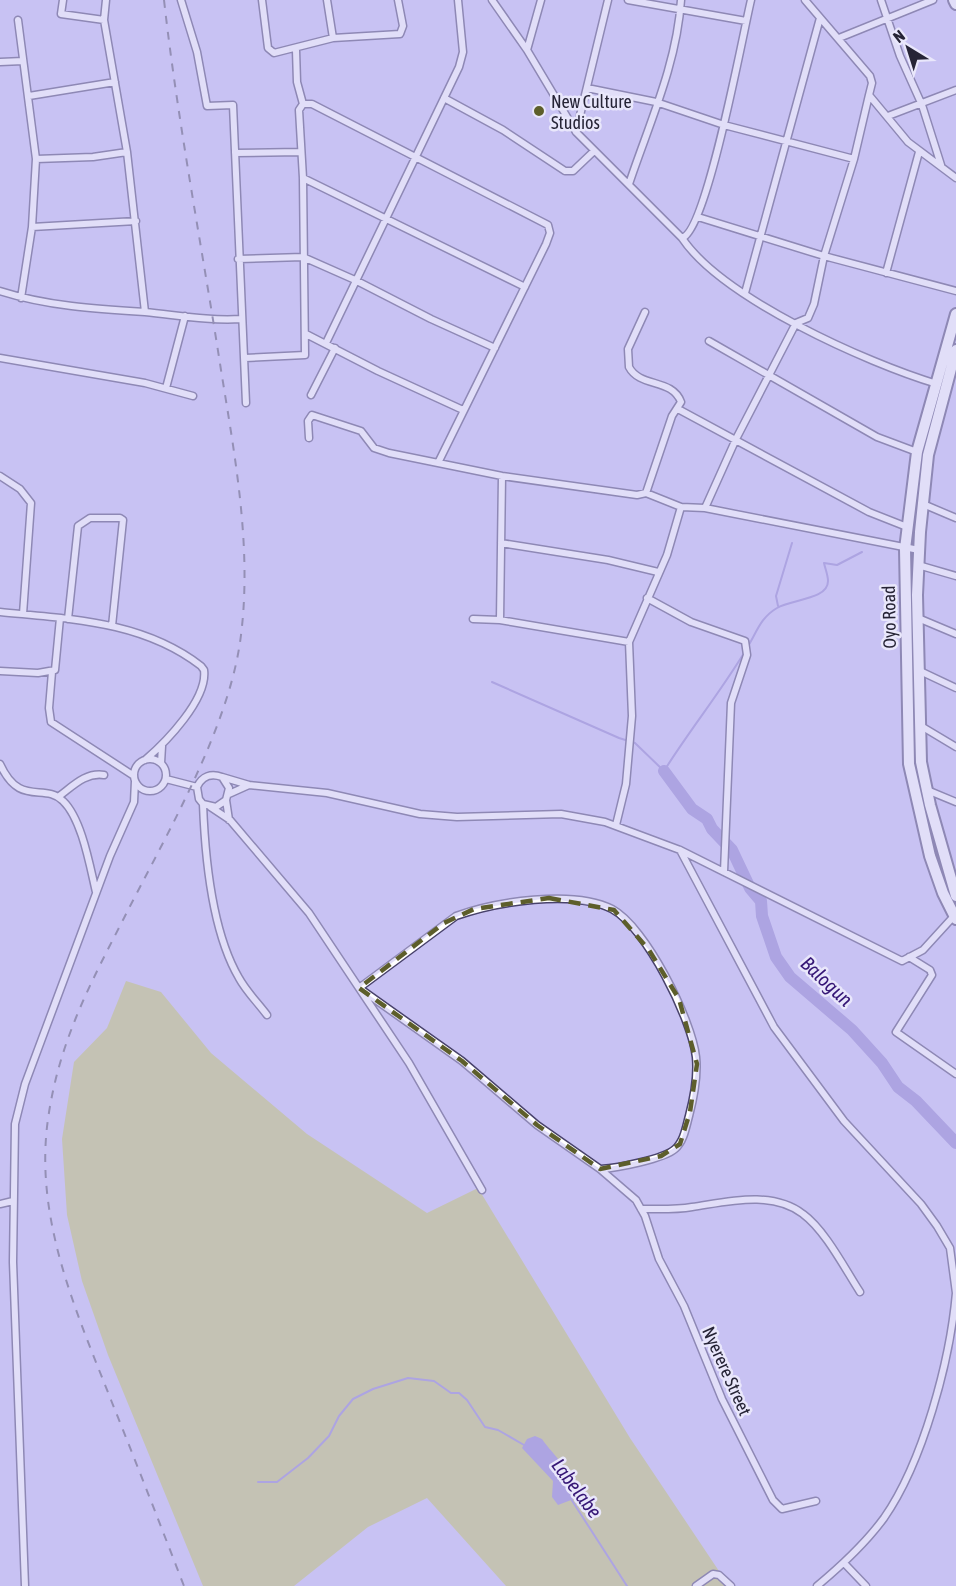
<svg xmlns="http://www.w3.org/2000/svg" width="956" height="1586" font-family="'Asap Condensed',sans-serif">
<style>
.green{fill:#bfc269}
.water{fill:#8c7ece}
.lines{fill:none;stroke-linecap:round;stroke-linejoin:round}
.stream{stroke:#8c7ece;stroke-width:2}
.river{stroke:#8c7ece;stroke-width:12}
.street-casing{stroke:#48426b;stroke-width:9}
.primary-casing{stroke:#48426b;stroke-width:14}
.street{stroke:#fff;stroke-width:6}
.primary{stroke:#fff;stroke-width:10}
.rail{stroke:#54516c;stroke-width:2;stroke-dasharray:8 8;stroke-linecap:butt}
.marked{fill:none;stroke:#5d5e2b;stroke-width:4.5;stroke-dasharray:12 8;stroke-linejoin:round}
.poi-dot{fill:#5d5e2b;stroke:#e9e7fb;stroke-width:2}
.labels{text-anchor:middle;dominant-baseline:central;stroke-width:5;stroke-linejoin:round;paint-order:stroke}
.poi-label{font-size:18px;fill:#262436;stroke:#e9e7fb;text-anchor:start}
.street-label{font-size:18px;fill:#262436;stroke:#e9e7fb}
.water-label{font-size:20px;font-style:italic;fill:#361776;stroke:#e9e7fb}
</style>
<rect width="100%" height="100%" fill="#c8c2f3"/>
<path class="green" d="M126 981 161 992 211 1053 307 1134 427 1213 478 1188 630 1438 729 1586H506L427 1498 368 1527 294 1586H203L108 1355 82 1281 67 1215 62 1139 74 1062 107 1028Z"/>
<path class="water" d="M535 1436 542 1439C552 1454 580 1479 579 1497L558 1505 552 1497 553 1481 522 1448 527 1439Z"/>
<g class="lines">
<path class="stream" d="M778 606 776 596 792 543
M747 648C757 632 760 618 777 608 791 599 828 600 828 581 828 575 825 568 824 563L837 565 862 552
M492 682 619 738 635 743 664 771C689 731 719 694 744 653
M258 1482H277L308 1458 329 1436 339 1416 353 1399 373 1389 408 1378 434 1381 451 1393H459L467 1400 485 1427 498 1430 524 1445
M571 1499 627 1586"/>
<path class="river" d="M664 771 692 809 707 819 712 829 732 850 750 888 761 901 762 916 776 957 790 977 852 1030 882 1063 898 1087 916 1101 956 1143"/>
<defs>
<path id="street" d="M63 0 61 14 104 20
M106 0 104 20 127 152 145 312
M181 0 197 52 207 106 233 105 246 403
M262 0 268 48 274 53 333 38 400 34 403 26 398 0
M327 0 333 38
M492 0 527 50 576 132 682 238C707 231 743 33 751 0
M628 0 746 21
M805 0 870 76 872 83 869 95 908 142 956 178
M881 0 900 56 922 105 941 165
M18 20 36 159 32 227 21 298
M839 38 933 0
M296 50 297 82 303 104
M527 50 541 0
M0 62 23 61
M587 88 656 102 724 125 854 159
M29 96 115 82
M444 98 503 130 565 171H573L593 152
M888 116 956 90
M576 132 608 0
M235 153 300 152
M36 159 93 157 127 152
M303 178 525 287
M629 184C649 124 677 64 681 0
M698 217 824 256 956 291
M32 227 136 221
M682 238C722 298 867 363 937 384
M238 259 303 257 355 280 431 319 495 348
M886 273 919 152
M0 291C47 306 96 309 145 312 177 315 208 321 241 319
M745 293 820 18
M645 312 628 349 629 367C640 388 672 378 681 402L672 416 646 493
M306 334 378 371 463 410
M709 341 877 437 917 452
M326 343 459 67 463 52 458 0
M0 358 145 383 193 396
M245 358 305 355 303 178 299 110 303 104H312L548 225 550 233 546 244 439 461
M166 388 185 316
M311 395 335 348
M678 409 869 512 907 527
M309 438 308 421 312 415 361 431 374 448 389 453 502 476 637 495 646 493 681 507 705 508 919 550
M0 476 20 489 31 503 23 614
M923 504 956 518
M705 508 736 439 796 323 808 318 814 304 824 256 854 159 869 95
M501 543 608 560 658 572
M918 565 956 576
M647 598 691 622 745 641 747 655 731 703 724 872
M0 612C70 619 143 621 201 666L204 670C208 699 166 742 145 760
M918 618 956 634
M68 619 78 526 90 518H120L123 520 112 626
M473 619 500 620 629 642
M500 620 502 476
M0 671 38 673 55 670 60 618
M920 671 956 688
M52 672 49 708 51 722 134 776
M921 726 956 747
M134 775a16 16 0 1 1 32 0a16 16 0 1 1-32 0Z
M161 763 162 746
M0 764C20 808 44 782 63 801 82 819 90 867 96 892
M222 777 249 785 327 793 420 814 457 817 561 814 605 822 680 850 902 961 923 950 954 916
M166 779 197 787
M927 790 956 802
M229 794 249 785
M58 797C72 787 85 772 104 775
M226 800 229 820
M203 804 216 807 226 800 229 788 222 777C211 773 202 776 197 787L199 799 203 804C205 857 212 932 239 978 246 991 258 1003 267 1015
M209 806 230 820 309 913 359 988 462 1061 537 1125 600 1169 636 1200 645 1216 659 1259 684 1306 722 1399 773 1500 782 1509 816 1501
M616 825 626 784 632 716 629 642 667 555 681 507
M680 850 774 1027 844 1121 921 1204 937 1226 950 1248 956 1293
M909 957 930 970 932 975 896 1032 956 1074
M482 1190 409 1063 359 988 456 916C495 902 573 889 612 909 646 927 692 1020 696 1057 698 1076 694 1097 689 1116 686 1127 684 1141 675 1149 664 1159 617 1168 601 1169
M0 1204 13 1201
M641 1209C658 1209 675 1210 692 1207 727 1202 772 1190 803 1214 825 1230 845 1269 860 1292
M844 1563 866 1586
M25 1586 13 1262 15 1124 25 1084 47 1025 110 856 134 802 135 781
M696 1586 713 1574 719 1575 731 1586
M817 1586C841 1566 865 1544 884 1518 923 1462 950 1361 956 1293"/>
<path id="primary" d="M954 0 956 4
M956 314 917 452 905 549 909 764 930 856 943 893 956 919
M956 350 928 455 920 532 917 595 921 762 930 805 956 896"/>
</defs>
<use href="#street" class="street-casing"/>
<use href="#primary" class="primary-casing"/>
<use href="#street" class="street"/>
<use href="#primary" class="primary"/>
<path class="rail" d="M164 0C178 124 202 247 221 370 235 457 252 547 241 635 230 727 166 835 124 918 89 986 59 1042 48 1119 34 1218 76 1311 111 1400 136 1462 160 1524 184 1586"/>
</g>
<path d="M0 0H956V1586H0ZM549 898 614 910 649 950 679 999 697 1064 690 1112 680 1144 661 1156 600 1169 537 1125 462 1061 359 988 444 923 474 909Z" fill="#c8c2f3" fill-opacity=".55" fill-rule="evenodd"/>
<path class="marked" d="M549 898 614 910 649 950 679 999 697 1064 690 1112 680 1144 661 1156 600 1169 537 1125 462 1061 359 988 444 923 474 909Z"/>
<circle class="poi-dot" cx="539" cy="111" r="6"/>
<g class="labels">
<g class="poi-label">
<text x="551" y="101">New Culture<tspan x="551" dy="21">Studios</tspan></text>
</g>
<g class="street-label">
<text transform="translate(889 617) rotate(-91)">Oyo Road</text>
<text transform="translate(727 1371) rotate(66)">Nyerere Street</text>
</g>
<g class="water-label">
<text transform="translate(827 981) rotate(43)">Balogun</text>
<text transform="translate(577 1488) rotate(53)">Labelabe</text>
</g>
</g>
<g transform="translate(908 48) rotate(322)" stroke="#e9e7fb" stroke-width="4.5" paint-order="stroke">
<path d="M0-4.5L10 22L0 15L-10 22Z" fill="#262436"/>
<text y="-9" font-size="16" font-weight="bold" text-anchor="middle" fill="#262436">N</text>
</g>
</svg>
